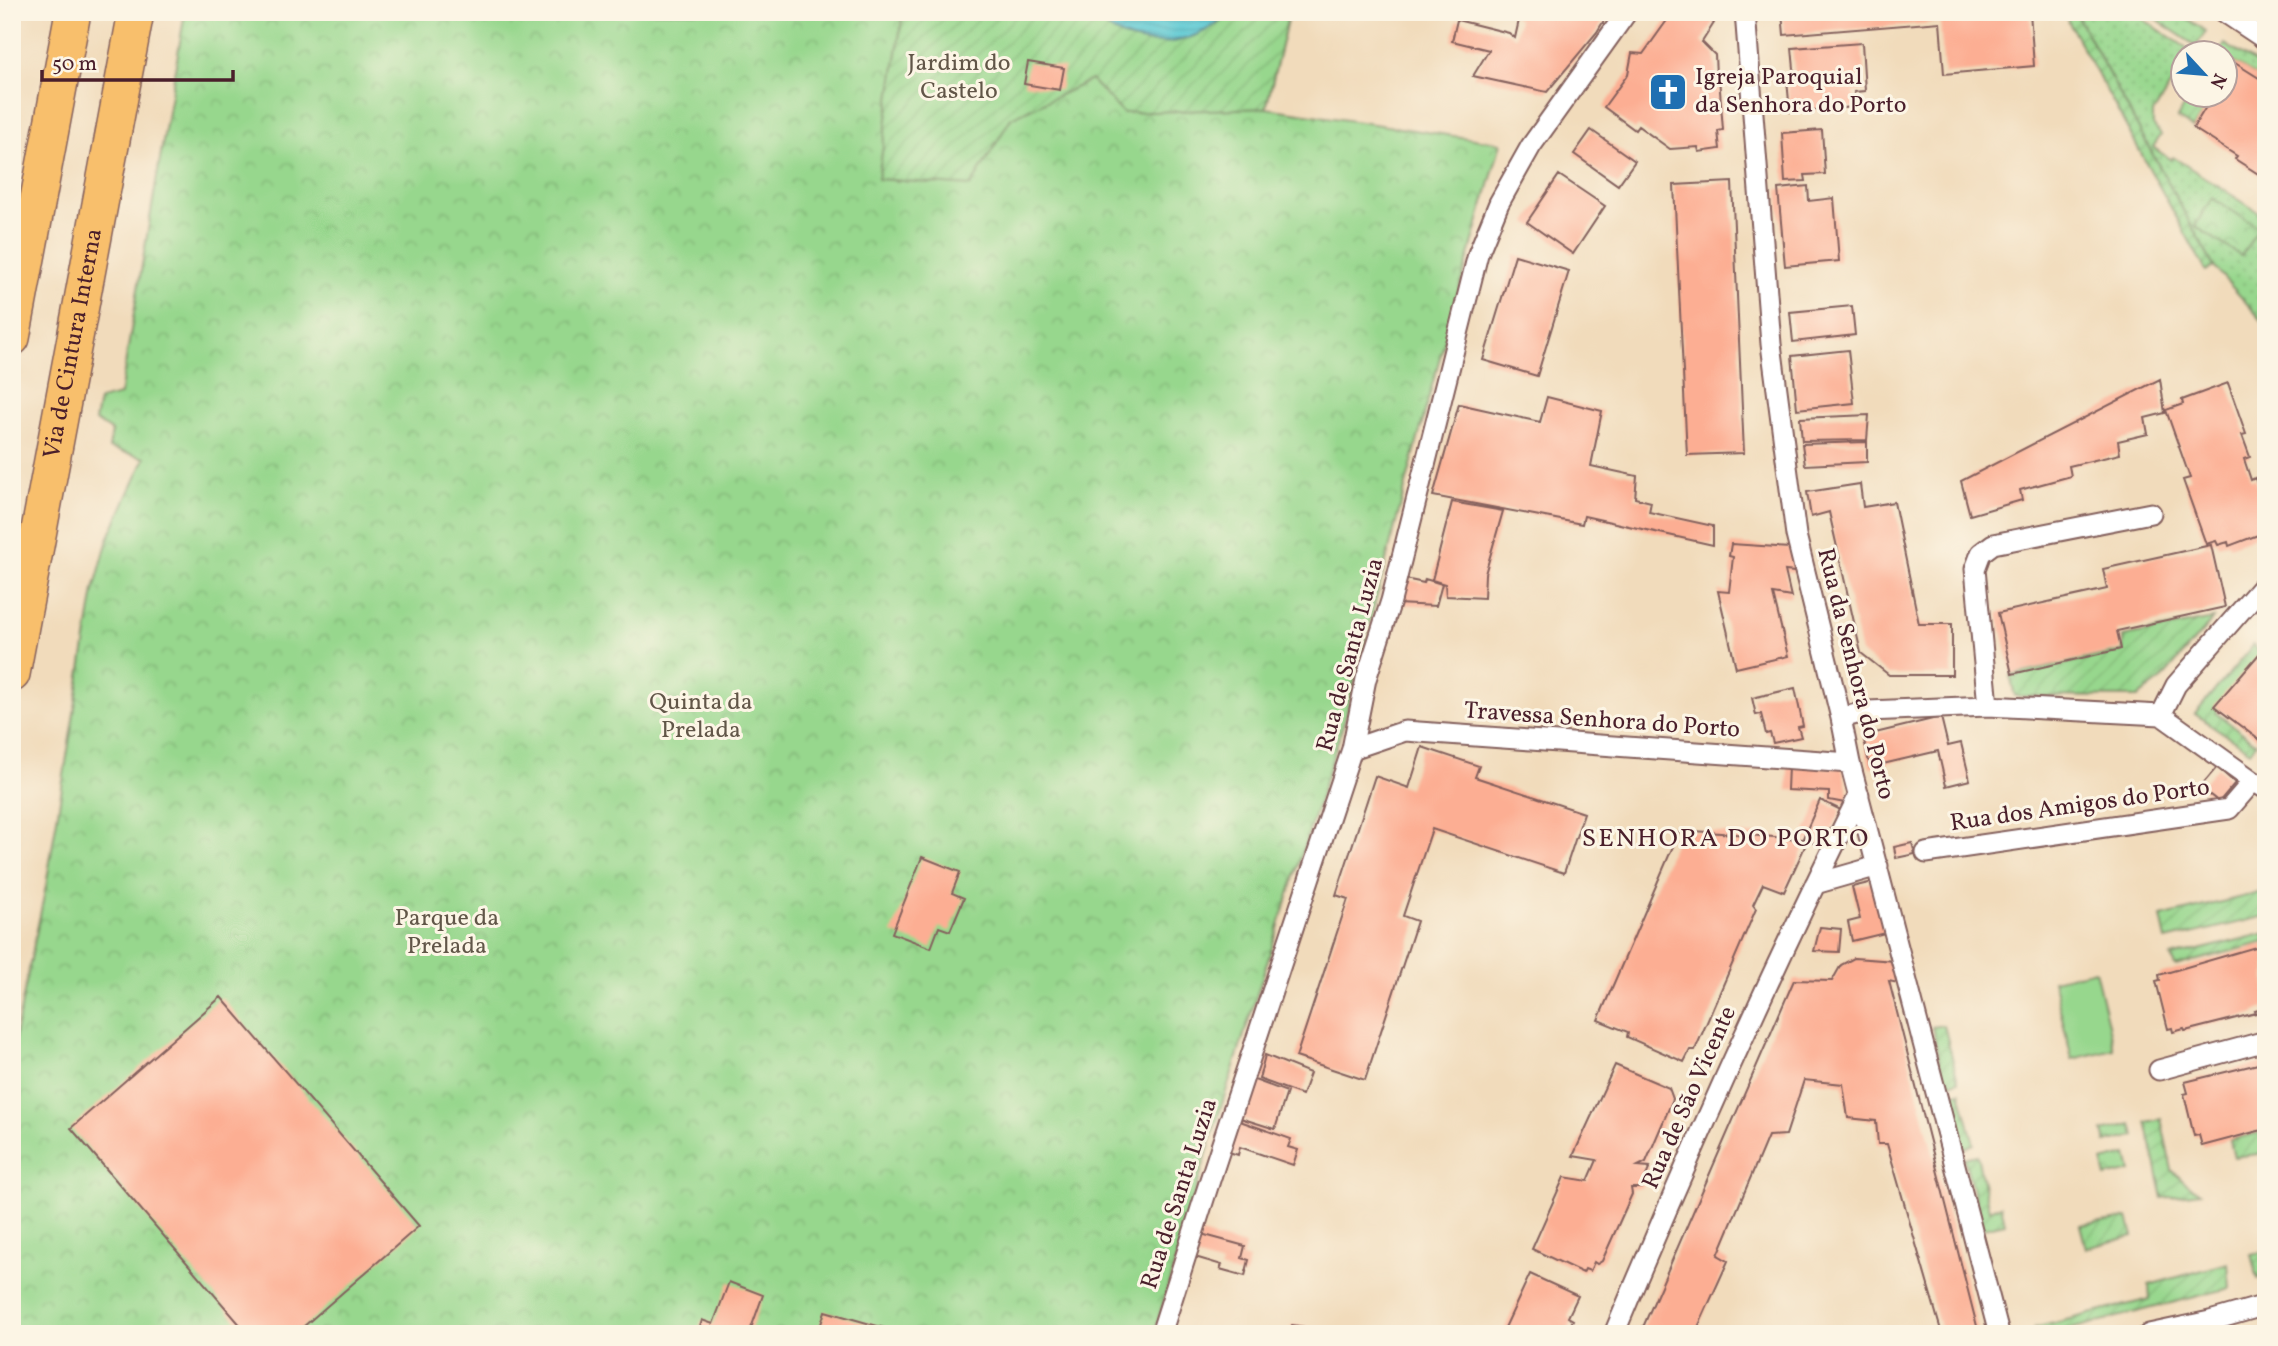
<svg xmlns="http://www.w3.org/2000/svg" width="2278" height="1346" font-family="Vollkorn,serif">
<style>
.grass{fill:url(#grass-dots);stroke:#707b5c;stroke-width:2}
.park{fill:url(#park-crowns);stroke:#707b5c;stroke-width:2}
.garden{fill:url(#garden-furrows);stroke:#707b5c;stroke-width:2}
.pitch{fill:#97d78d;stroke:#707b5c;stroke-width:2}
.water{fill:url(#water-rules);stroke:#547480;stroke-width:2}
.building{fill:#fcae93}
.lines{fill:none;stroke-linecap:round;stroke-linejoin:round}
.street-casing{stroke:#84615d;stroke-width:23}
.highway-casing{stroke:#84615d;stroke-width:38}
.street{stroke:#fff;stroke-width:19}
.highway{stroke:#f8bf6c;stroke-width:35}
.labels{text-anchor:middle;dominant-baseline:central;stroke-width:6;stroke-linejoin:round;paint-order:stroke}
.park-label{font-size:24px;fill:#615648;stroke:#fcf5e5}
.poi-label{font-size:24px;fill:#4a1f2b;stroke:#fcf5e5;text-anchor:start}
.street-label{font-size:24px;fill:#4a1f2b;stroke:#fcf5e5}
.neighbourhood-label{font-size:26px;letter-spacing:2px;fill:#4a1f2b;stroke:#fcf5e5}
</style>
<defs>
<pattern id="grass-dots" width="8" height="8" patternUnits="userSpaceOnUse" patternTransform="scale(1.75)"><rect width="8" height="8" fill="#97d78d"/><path d="M2 2h.1M6 6h.1" fill="none" stroke="#84b87a" stroke-width="1.8" stroke-linecap="round"/></pattern>
<pattern id="park-crowns" width="20" height="18" patternUnits="userSpaceOnUse" patternTransform="scale(1.75)"><rect width="20" height="18" fill="#97d78d"/><path d="M2 6a3 3 0 1 1 6 0M12 15a3 3 0 1 1 6 0" fill="none" stroke="#84b87a"/></pattern>
<pattern id="garden-furrows" width="10" height="10" patternUnits="userSpaceOnUse" patternTransform="scale(1.75)"><rect width="10" height="10" fill="#97d78d"/><path d="M-1 1l2-2M0 10L10 0M9 11l2-2" fill="none" stroke="#84b87a"/></pattern>
<pattern id="water-rules" width="6" height="5" patternUnits="userSpaceOnUse" patternTransform="scale(1.75)"><rect width="6" height="5" fill="#5dcad4"/><path d="M0 2.5h6" fill="none" stroke="#52adb6"/></pattern>
</defs>
<rect width="100%" height="100%" fill="#fcf5e5"/>
<filter id="ink" filterUnits="userSpaceOnUse"><feTurbulence type="fractalNoise" baseFrequency=".0143" numOctaves="2"/><feDisplacementMap in="SourceGraphic" scale="14" xChannelSelector="R" yChannelSelector="G"/><feConvolveMatrix kernelMatrix="1 2 1 2 8 2 1 2 1" color-interpolation-filters="sRGB"/></filter>
<filter id="wash" filterUnits="userSpaceOnUse"><feTurbulence type="fractalNoise" baseFrequency=".00686" numOctaves="4" result="noise"/><feDisplacementMap in="SourceGraphic" scale="28" xChannelSelector="R" yChannelSelector="G"/><feGaussianBlur stdDeviation="1.57" result="paint"/><feColorMatrix in="noise" values="0 0 0 0 0 0 0 0 0 0 0 0 0 0 0 0 0 1.4 0 .05"/><feComposite in="paint" operator="in"/></filter>
<g filter="url(#wash)">
<rect width="100%" height="100%" fill="#f1dbbb"/>
<path class="grass" d="M2075 12H2132L2193 52H2184L2183 66 2153 113V125L2161 135 2153 147 2171 160 2173 157 2266 217V325L2214 267Z
M2145 12H2177L2206 31 2196 46Z
M2225 44 2266 70V86L2261 83 2262 80 2235 63 2231 69 2226 65V52H2220Z"/>
<path class="park" d="M185 12H1289L1266 108 1501 143 1431 389 1344 722 1213 1132 1154 1334H12V1051L46 886 94 590 108 539 145 458 109 448 112 431 95 421 99 400 120 395Z
M2212 198 2259 228 2241 256 2195 226Z
M2132 1124 2135 1136 2106 1143 2103 1131Z
M2127 1155 2131 1171 2106 1177 2102 1161Z"/>
<path class="garden" d="M903 12H1289L1266 108 1123 113 1091 80 1011 118 971 186 878 179Z
M2063 12H2075L2214 267 2206 271Z
M2192 95H2214L2193 128 2177 118Z
M2213 619 2162 679 2138 697 2015 696 2010 676 2123 651V637Z
M2253 645 2262 655 2216 713 2256 743 2250 751 2195 714Z
M2266 891V916L2166 940 2161 917Z
M2266 933V942L2175 966 2171 957Z
M1944 1025 1958 1081 1945 1085 1932 1027Z
M1960 1092 1974 1144 1962 1149 1949 1094Z
M2161 1119 2172 1170 2184 1182 2200 1193 2163 1198 2146 1122Z
M2266 1131V1153L2234 1157 2230 1140Z
M1977 1155 1989 1210 2001 1205 2005 1223 1983 1228 1964 1158Z
M2128 1218 2133 1236 2086 1248 2080 1225Z
M2266 1251V1276L2258 1279 2251 1254Z
M2228 1263 2230 1288 2051 1334H2035L2034 1328 2150 1299 2149 1285Z"/>
<path class="pitch" d="M2095 970 2114 1049 2072 1059 2053 980Z"/>
<path class="water" d="M1091 12H1229C1194 51 1125 55 1091 12Z"/>
<g id="blocks">
<path class="building" d="M1510 12H1609L1597 32 1547 92 1473 76 1489 50 1452 41 1457 20 1509 33 1515 38 1519 20Z
M1673 12H1700L1714 23 1702 42 1715 55 1716 75 1719 77 1723 130 1718 131 1720 149 1699 152 1698 147 1670 149 1638 126 1635 130 1604 107 1628 74 1632 53 1643 54Z
M1782 12H2030L2034 66 1944 74 1940 22 1784 35Z
M1862 43 1865 91 1854 92 1855 107 1790 112 1787 80 1795 79 1792 48Z
M1028 62 1064 68 1060 90 1024 84Z
M2235 63 2262 80 2261 83 2266 86V179L2235 159 2237 156 2193 128 2214 94H2226V77Z
M1591 130 1635 161 1618 185 1574 154Z
M1822 130 1825 174 1805 175 1806 181 1785 182 1782 133Z
M1559 175 1605 206 1573 254 1527 222Z
M1732 182 1744 453 1687 455 1674 185Z
M1808 186 1809 201 1834 198 1839 261 1785 266 1778 189Z
M1515 255 1569 271 1537 376 1483 360Z
M1852 306 1855 335 1793 342 1790 312Z
M1848 350 1854 403 1797 409 1792 356Z
M2160 379 2165 413 2145 418 2148 434 2118 441 2120 454 2069 466 2071 476 2020 490 2022 500 1970 515 1961 481Z
M2228 383 2246 434 2242 435 2250 457 2244 459 2251 480 2255 478 2266 510V532L2229 546 2228 542 2218 545 2216 541 2206 544 2183 480 2190 478 2166 410 2183 404 2182 400Z
M1547 397 1602 411 1591 466 1637 476 1635 498 1651 502 1649 512 1713 526V545L1584 516 1582 524 1433 496 1459 404 1540 422Z
M1869 415 1867 440 1802 441 1800 418Z
M1867 442V462L1805 465 1802 444Z
M1860 484 1863 507 1894 502 1919 624H1952V675H1889L1861 653 1829 512 1811 517 1807 492Z
M1452 502 1503 511 1485 574 1484 598 1446 596 1445 584 1432 580Z
M1731 544 1790 548 1795 572 1785 571 1791 597 1773 594 1788 656 1736 668 1718 591 1729 592 1733 557 1729 556Z
M2211 545 2225 607 2117 631 2121 649 2012 674 1998 613 2107 589 2103 569Z
M1405 579 1424 583 1425 579 1442 584 1436 606 1397 604Z
M2266 646V745L2214 706Z
M1795 688 1803 726 1798 727 1801 737 1773 743 1770 733 1766 734 1761 714 1756 715 1752 698Z
M1941 717 1948 746 1961 743 1970 780 1946 786 1938 751 1870 767 1863 736Z
M1422 747 1479 766 1475 777 1584 813 1564 873 1432 829 1403 916 1417 921 1365 1080 1296 1057 1348 899 1336 895 1375 776 1409 788Z
M1788 766 1842 768 1849 794 1845 803 1829 800V792L1787 790Z
M2217 767 2235 783 2219 802 2200 787Z
M1820 800 1841 810 1824 848 1803 838Z
M1680 830 1801 839 1807 842 1784 892 1763 884 1753 905 1756 909 1695 1050H1690L1684 1062 1627 1037 1628 1032 1598 1020Z
M1912 843 1915 854 1896 858 1894 847Z
M922 857 960 872 952 893 964 898 950 931 939 927 931 948 892 933Z
M1873 882 1885 933 1852 941 1848 922 1860 919 1852 887Z
M1820 927 1841 929 1839 952 1814 951Z
M2266 944V1008L2255 1011 2256 1013 2185 1031 2184 1029 2173 1032 2172 1028 2168 1029 2156 981 2160 980 2159 975Z
M1854 958 1895 961 1898 983 1889 981 1979 1334H1942L1887 1144H1878L1876 1121 1848 1118 1843 1084 1804 1080 1786 1135 1768 1136 1718 1255 1728 1261 1695 1334H1640L1794 980 1832 981 1841 965Z
M221 997 419 1226 295 1334H248L71 1128Z
M1265 1055 1310 1073 1302 1095 1259 1079Z
M2266 1062V1129L2202 1146 2199 1135 2194 1136 2184 1094 2188 1093 2185 1082Z
M1615 1065 1669 1088 1673 1099 1646 1162 1638 1166 1650 1167 1641 1188H1631L1632 1194 1602 1261 1597 1264 1594 1262 1590 1271 1585 1269 1583 1273 1532 1249 1564 1177 1588 1181 1597 1160 1573 1156Z
M1249 1078 1287 1092 1275 1129 1237 1117Z
M1237 1120 1291 1139 1288 1147 1298 1150 1293 1165 1240 1147 1238 1155 1226 1151Z
M1201 1234 1245 1246 1242 1258 1249 1260 1245 1276 1220 1269 1222 1265 1195 1257Z
M1530 1274 1578 1296 1568 1317 1573 1320 1566 1334H1502Z
M729 1282 763 1295 749 1334H698L702 1320 713 1324Z
M825 1311 902 1333V1334H818Z
M1292 1325 1338 1332V1334H1289Z"/>
</g>
</g>
<g filter="url(#ink)">
<use href="#blocks" fill-opacity="0" stroke="#84615d" stroke-width="2"/>
<g class="lines">
<defs>
<path id="street" d="M1745 12 1771 344 1796 535 1841 718 1850 763 1999 1334
M2224 12 2266 40
M1988 706 1975 569 1981 553 1993 544 2151 513
M2161 715 2176 685 2266 582
M1841 718 1868 711 1988 706 2161 715 2253 781
M1352 749 1405 731 1850 763
M1926 853 2229 809 2253 781 2266 789
M1815 884 1878 866
M2159 1070 2266 1041
M1161 1334 1210 1180 1352 749 1366 679 1391 601 1478 254 1499 203 1531 146 1627 12
M1614 1334C1690 1152 1771 971 1859 795
M2149 1334 2210 1321 2266 1305"/>
<g id="highway">
<path d="M12 338 73 12"/>
<path id="s1" d="M12 674 136 12"/>
</g>
</defs>
<use href="#street" class="street-casing"/>
<use href="#highway" class="highway-casing"/>
<use href="#street" class="street"/>
<use href="#highway" class="highway"/>
</g>
</g>
<defs>
<symbol id="church-square" viewBox="-11 -11 22 22"><rect x="-9" y="-9" width="18" height="18" rx="4" fill="#1f6fb2" stroke="#fcf5e5"/><path d="M-1.2-6h2.4v3.5h3.3v2.4h-3.3V6h-2.4V-.1h-3.3v-2.4h3.3Z" fill="#fff"/></symbol>
</defs>
<g fill-rule="evenodd">
<use href="#church-square" x="1646" y="70" width="44" height="44"/>
</g>
<g class="labels">
<g class="park-label">
<text x="959" y="64">Jardim do<tspan x="959" dy="28">Castelo</tspan></text>
<text x="701" y="703">Quinta da<tspan x="701" dy="28">Prelada</tspan></text>
<text x="447" y="919">Parque da<tspan x="447" dy="28">Prelada</tspan></text>
</g>
<g class="poi-label">
<text x="1695" y="78">Igreja Paroquial<tspan x="1695" dy="28">da Senhora do Porto</tspan></text>
</g>
<g class="street-label">
<text stroke="none"><textPath href="#s1" startOffset="336">Via de Cintura Interna</textPath></text>
<text transform="translate(1351 655) rotate(-75)">Rua de Santa Luzia</text>
<text transform="translate(1855 674) rotate(76)">Rua da Senhora do Porto</text>
<text transform="translate(1602 721) rotate(4)">Travessa Senhora do Porto</text>
<text transform="translate(2080 806) rotate(-8)">Rua dos Amigos do Porto</text>
<text transform="translate(1690 1098) rotate(-66)">Rua de São Vicente</text>
<text transform="translate(1180 1194) rotate(-72)">Rua de Santa Luzia</text>
</g>
<g class="neighbourhood-label">
<text x="1726" y="839">SENHORA DO PORTO</text>
</g>
</g>
<rect width="2278" height="1346" fill="none" stroke="#fcf5e5" stroke-width="42"/>
<g transform="translate(2204 74) rotate(116)"><circle r="33" fill="#fcf5e5" stroke="#b59f9b" stroke-width="2"/>
<path d="M0-5L12 26L0 18L-12 26Z" fill="#1f6fb2"/>
<text y="-10" font-size="19" font-weight="bold" text-anchor="middle" fill="#4a1f2b">N</text>
</g>
<path d="M42 70v10h191v-10" fill="none" stroke="#4a1f2b" stroke-width="3.5"/>
<text x="52" y="70" font-size="21" fill="#4a1f2b" stroke="#fcf5e5" stroke-width="5" paint-order="stroke">50 m</text>
</svg>
